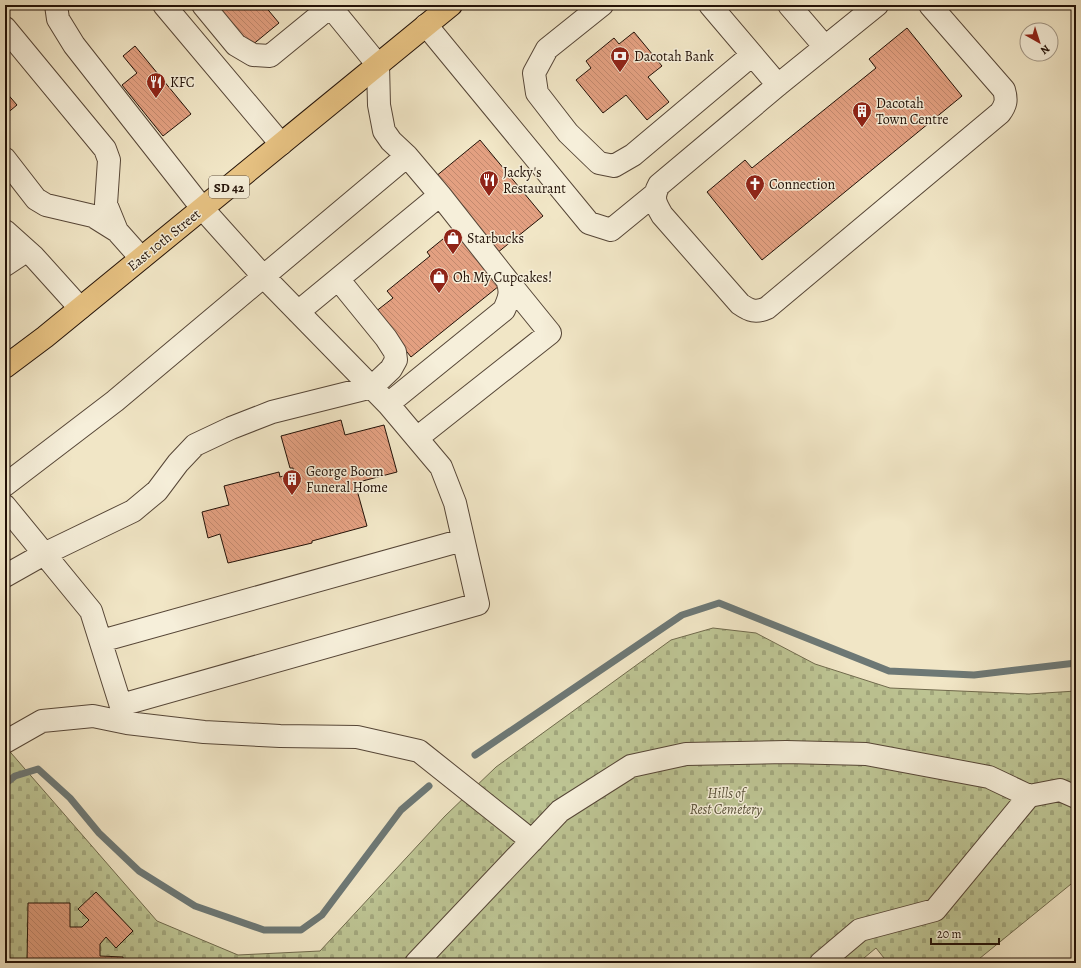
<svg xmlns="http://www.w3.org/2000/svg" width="1081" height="968" font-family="Alegreya,serif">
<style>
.cemetery{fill:url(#cemetery-stones);stroke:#706a4d}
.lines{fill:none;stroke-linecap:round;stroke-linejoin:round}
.stream{stroke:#6d7875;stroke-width:7}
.building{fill:url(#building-back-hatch);stroke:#221107}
.minor-casing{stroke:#564637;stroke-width:24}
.major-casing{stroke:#221107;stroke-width:24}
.minor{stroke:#f6efda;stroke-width:22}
.major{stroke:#e8c383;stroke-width:22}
.labels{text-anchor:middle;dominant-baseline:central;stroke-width:3;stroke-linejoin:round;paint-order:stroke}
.shield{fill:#f6efda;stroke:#625446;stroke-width:1}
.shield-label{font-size:13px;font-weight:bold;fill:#221107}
.poi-label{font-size:14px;fill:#221107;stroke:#f6efda;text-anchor:start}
.street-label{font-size:14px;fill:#221107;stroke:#f6efda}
.park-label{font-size:14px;font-style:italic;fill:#585038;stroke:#f6efda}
</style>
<defs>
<pattern id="cemetery-stones" width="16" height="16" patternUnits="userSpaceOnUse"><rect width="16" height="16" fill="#bdc493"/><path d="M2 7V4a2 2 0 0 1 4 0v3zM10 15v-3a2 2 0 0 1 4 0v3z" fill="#a2a77d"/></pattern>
<pattern id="building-back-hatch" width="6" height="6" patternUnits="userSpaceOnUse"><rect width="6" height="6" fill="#e3a081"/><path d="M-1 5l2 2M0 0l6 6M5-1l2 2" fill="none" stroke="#c2896e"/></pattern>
</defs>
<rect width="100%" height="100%" fill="#f1e6c6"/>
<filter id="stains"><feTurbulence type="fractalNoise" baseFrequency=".005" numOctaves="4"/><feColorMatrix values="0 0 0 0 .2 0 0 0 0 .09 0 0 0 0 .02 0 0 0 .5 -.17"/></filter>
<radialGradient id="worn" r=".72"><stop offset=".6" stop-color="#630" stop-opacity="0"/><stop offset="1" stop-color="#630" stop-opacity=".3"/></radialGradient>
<path class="cemetery" d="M713 628 756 633 815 664 890 688 1029 694 1076 691V880L974 963H888L876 948 858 963H5V746L157 921 238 955 320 951 445 816 496 767 671 640Z"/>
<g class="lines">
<path class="stream" d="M475 755 682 615 719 603 889 671 974 675 1076 663
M5 784 15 776 38 769 70 798 99 833 139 871 195 906 264 930H301L322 915 401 810 429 786"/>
</g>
<path class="building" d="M217 5H264L279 23 251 46Z
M907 28 962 96 762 260 707 192 745 160 752 168 876 68 869 59Z
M634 32 662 66 648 77 669 102 647 120 626 95 603 113 576 80 591 68 586 61 614 38 619 44Z
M135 46 191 114 163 136 122 85 137 73 123 56Z
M5 91 17 105 5 115Z
M480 140 543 216 497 253 435 177Z
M454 230 499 286 411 357 375 312 393 298 387 291 430 256 427 252Z
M341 420 345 435 384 425 397 472 355 483 367 526 312 541V543L228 563 220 534 208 538 202 512 229 505 224 486 279 472 280 477 294 473 293 468H290L281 436Z
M96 892 133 931 116 948 106 937 100 944V956L123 957V963H27L28 903H70V927H82L89 920 78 909Z"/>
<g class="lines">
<defs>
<path id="minor" d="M56 5 58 19 74 45 202 208 263 276 388 404 441 467 455 503 478 604 121 705
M164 5 281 144
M203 5 236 45 253 55 270 56 330 7
M602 5 547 49 534 73 537 93 568 133 599 163 614 166 633 155 752 55
M710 5 778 85
M789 5 825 47
M877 5 778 85 659 185C652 198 655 203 662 215L740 304C750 311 756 313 767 308L1000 113C1006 105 1007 100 1004 90L930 5
M426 25 589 223 611 230 655 194
M5 28 105 149 109 160 106 204 117 231
M5 159 36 199 46 205 93 216 117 231 141 258
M5 231 34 257 80 308
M5 265 26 251
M298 312 440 195 407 156 391 141 384 131 379 105 378 65 329 5
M388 404 504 310C509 299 512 292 507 280L440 195
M417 438 550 333 507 280
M5 485 115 401 407 156
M5 506 91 611 125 719
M5 576 44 554 133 511 157 491 178 463 195 445 231 428 272 412 372 387 391 369 396 360 395 352 386 338 338 279
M101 641 463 540
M5 742 42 721 93 716 127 723 204 732 280 736 357 737 419 751 532 841
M416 963 560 811 631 766 686 754 786 752 866 754 989 777 1029 796
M821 963 860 930 935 910 1029 796 1060 790 1076 797"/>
<path id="major" d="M5 367 45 337 451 5"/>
</defs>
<use href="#minor" class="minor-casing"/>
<use href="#major" class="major-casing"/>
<use href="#minor" class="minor"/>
<use href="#major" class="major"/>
</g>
<defs>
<symbol id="bank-pin" viewBox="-11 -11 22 30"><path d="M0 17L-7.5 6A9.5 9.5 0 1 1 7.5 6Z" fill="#8f2418" stroke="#f6efda"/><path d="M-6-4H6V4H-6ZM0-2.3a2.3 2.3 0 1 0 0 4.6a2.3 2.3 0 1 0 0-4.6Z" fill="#fff"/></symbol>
<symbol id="restaurant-pin" viewBox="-11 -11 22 30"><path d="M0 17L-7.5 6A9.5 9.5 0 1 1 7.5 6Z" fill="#8f2418" stroke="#f6efda"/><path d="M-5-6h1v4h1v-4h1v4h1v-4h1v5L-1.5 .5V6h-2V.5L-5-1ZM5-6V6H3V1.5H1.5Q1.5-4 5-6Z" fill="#fff"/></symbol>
<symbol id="building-pin" viewBox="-11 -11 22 30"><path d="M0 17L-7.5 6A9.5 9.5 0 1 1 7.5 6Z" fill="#8f2418" stroke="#f6efda"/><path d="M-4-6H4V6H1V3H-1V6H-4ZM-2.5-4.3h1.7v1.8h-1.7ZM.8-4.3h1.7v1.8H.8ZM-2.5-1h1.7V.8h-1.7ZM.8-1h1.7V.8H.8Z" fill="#fff"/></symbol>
<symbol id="church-pin" viewBox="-11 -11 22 30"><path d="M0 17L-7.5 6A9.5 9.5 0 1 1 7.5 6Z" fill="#8f2418" stroke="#f6efda"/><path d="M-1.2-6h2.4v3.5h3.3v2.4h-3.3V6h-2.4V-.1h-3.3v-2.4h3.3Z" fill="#fff"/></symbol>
<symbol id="shop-pin" viewBox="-11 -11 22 30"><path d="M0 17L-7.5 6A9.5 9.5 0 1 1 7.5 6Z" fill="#8f2418" stroke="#f6efda"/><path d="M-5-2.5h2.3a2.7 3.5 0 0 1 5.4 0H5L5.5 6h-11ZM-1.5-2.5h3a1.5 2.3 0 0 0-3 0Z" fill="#fff"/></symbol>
</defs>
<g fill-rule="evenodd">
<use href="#bank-pin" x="609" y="45" width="22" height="30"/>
<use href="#restaurant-pin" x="145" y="71" width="22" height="30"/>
<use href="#building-pin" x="851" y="100" width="22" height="30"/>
<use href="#restaurant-pin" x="478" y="169" width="22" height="30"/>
<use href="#church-pin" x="744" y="173" width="22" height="30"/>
<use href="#shop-pin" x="442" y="227" width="22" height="30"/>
<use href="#shop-pin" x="428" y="266" width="22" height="30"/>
<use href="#building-pin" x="281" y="468" width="22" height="30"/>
</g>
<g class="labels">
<rect class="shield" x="209" y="176" width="40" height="22" rx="3"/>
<g class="shield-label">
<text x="229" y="187">SD 42</text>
</g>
<g class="poi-label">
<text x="634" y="56">Dacotah Bank</text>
<text x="170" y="82">KFC</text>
<text x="876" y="103">Dacotah<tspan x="876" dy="16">Town Centre</tspan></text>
<text x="503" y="172">Jacky's<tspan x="503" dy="16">Restaurant</tspan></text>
<text x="769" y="184">Connection</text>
<text x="467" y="238">Starbucks</text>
<text x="453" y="277">Oh My Cupcakes!</text>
<text x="306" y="471">George Boom<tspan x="306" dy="16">Funeral Home</tspan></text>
</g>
<g class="street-label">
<text transform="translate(164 240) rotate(-39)">East 10th Street</text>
</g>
<g class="park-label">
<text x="726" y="793">Hills of<tspan x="726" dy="16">Rest Cemetery</tspan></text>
</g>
</g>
<rect width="1081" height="968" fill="none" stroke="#f1e6c6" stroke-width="20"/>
<rect x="6" y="6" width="1069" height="956" fill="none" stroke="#221107" stroke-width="2"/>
<rect x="10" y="10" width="1061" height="948" fill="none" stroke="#221107"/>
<g transform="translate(1039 42) rotate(141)"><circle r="19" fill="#f6efda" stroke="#a19686"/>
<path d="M0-3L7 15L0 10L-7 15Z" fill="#8f2418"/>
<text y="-6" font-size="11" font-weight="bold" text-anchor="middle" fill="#221107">N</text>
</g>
<path d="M931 938v6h68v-6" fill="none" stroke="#221107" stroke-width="2"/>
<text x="937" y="938" font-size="12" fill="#221107" stroke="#f6efda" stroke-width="3" paint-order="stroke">20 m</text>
<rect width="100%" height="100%" filter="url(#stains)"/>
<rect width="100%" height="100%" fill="url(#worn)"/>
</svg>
